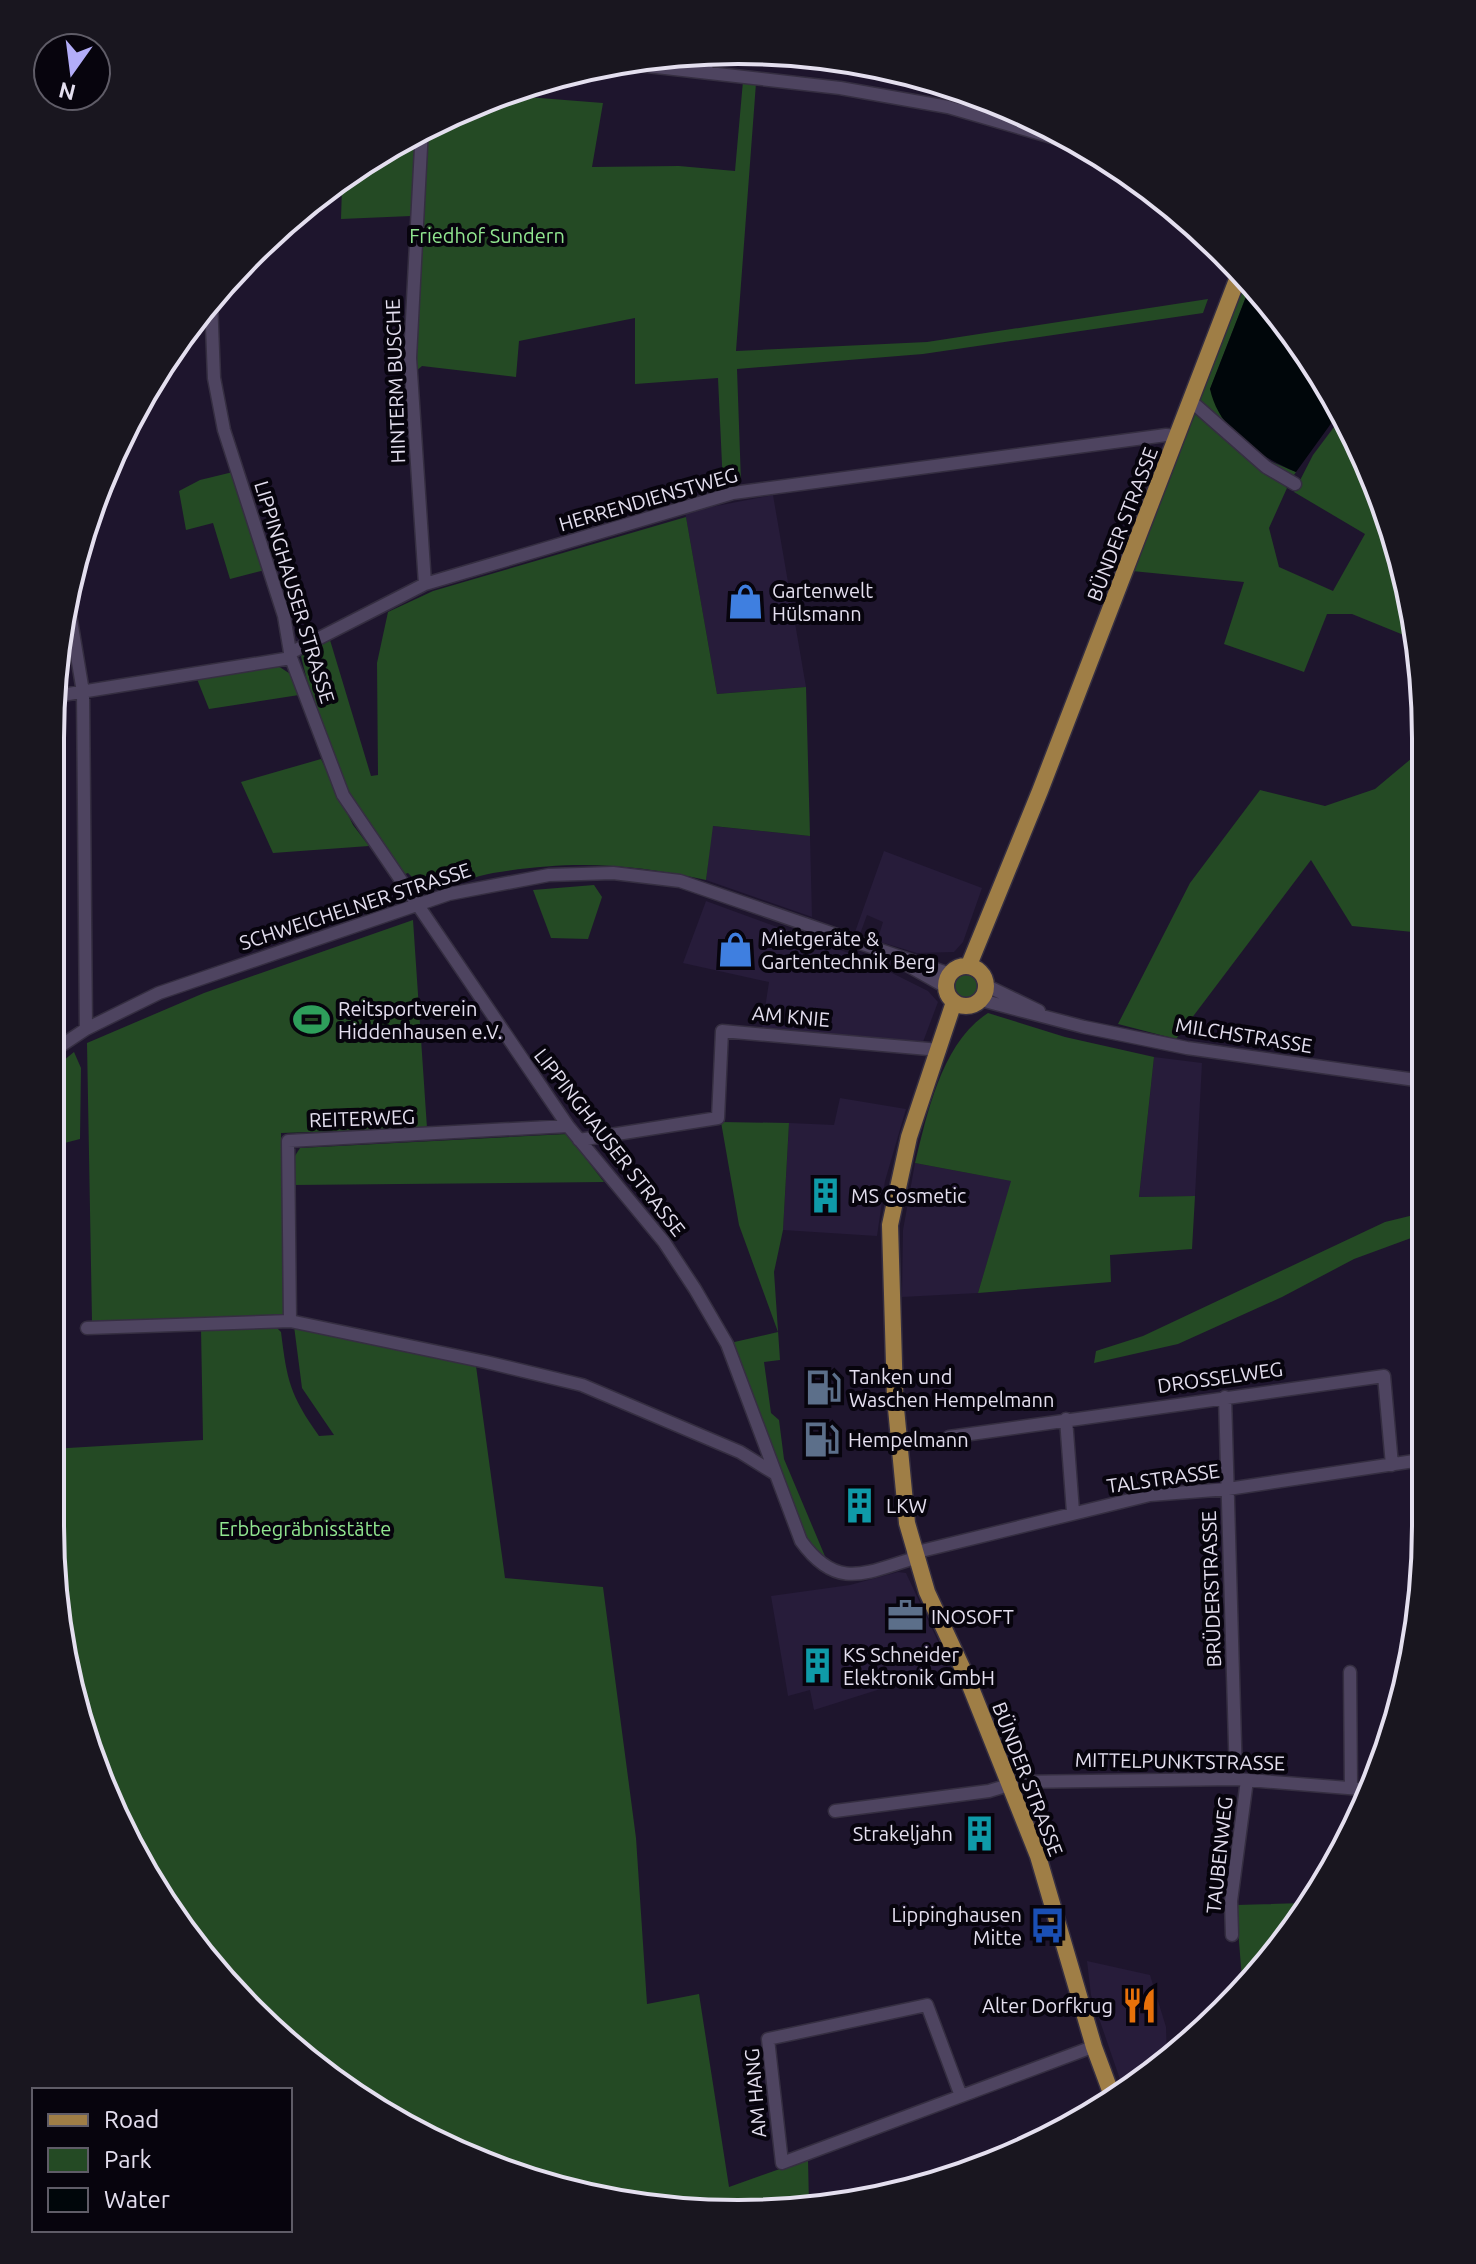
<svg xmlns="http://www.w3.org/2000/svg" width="1476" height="2264" font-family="Ubuntu,sans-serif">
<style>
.built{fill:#271c3a}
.green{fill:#244a24}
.water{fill:#00060a}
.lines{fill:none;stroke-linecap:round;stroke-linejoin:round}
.minor-casing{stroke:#352e41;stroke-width:15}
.major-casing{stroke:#352e41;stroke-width:19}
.minor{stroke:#4e4460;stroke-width:12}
.major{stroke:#9f7e46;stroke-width:16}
.labels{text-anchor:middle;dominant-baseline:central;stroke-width:8;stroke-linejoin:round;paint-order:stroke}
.park-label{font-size:20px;fill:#91e690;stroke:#07040d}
.street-label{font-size:20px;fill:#e4dfef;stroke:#07040d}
.poi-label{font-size:20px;fill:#e4dfef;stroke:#07040d;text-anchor:start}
.rim{fill:none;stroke:#e4dfef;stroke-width:4}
</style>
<rect width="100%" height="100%" fill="#1e152d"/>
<path class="built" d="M773 495 806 687 717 694 685 512Z
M712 826 810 836 812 917 706 880Z
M884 851 982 888 963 942 954 952 917 953 877 941 883 922 867 915 860 934 855 932Z
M706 901 862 958 928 991 938 1002 923 1042 762 1028 769 982 683 963Z
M1154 1057 1202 1063 1195 1196 1139 1197Z
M840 1098 906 1109 885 1181 877 1236 783 1230 789 1123 834 1125Z
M915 1163 1012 1181 978 1293 902 1297 903 1230Z
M898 1572 906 1573 950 1667 814 1710 810 1690 788 1696 771 1596 850 1585Z
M1087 1961 1150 1975 1166 2027 1167 2057 1125 2094 1091 1995Z"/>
<path class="green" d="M743 81 756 83 736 351 927 342 1208 299 1203 313 923 354 737 369 741 482 723 486 718 378 635 384V318L519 341 516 377 422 366 415 372 427 125 502 95 603 103 592 167 679 166 735 171Z
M415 132 411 216 341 219 342 187H328Z
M1246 278 1251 284 1210 389 1267 460 1296 472 1292 478 1266 463 1201 405 1200 397Z
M1194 411 1287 488 1269 528 1279 567 1333 591 1365 534 1294 492 1313 455 1343 415C1384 480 1403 565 1416 640L1352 614H1327L1304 672 1224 644 1244 582 1132 571Z
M233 472 265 570 230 579 213 523 186 530 179 491 200 480Z
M686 517 717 694 806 687 810 836 713 826 706 880C629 863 571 860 493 873 464 878 431 899 408 873L402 875 348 795 314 709 301 656 330 640 371 776 378 775 377 663 388 612 433 591Z
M278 666 292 675 299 695 209 709 197 679Z
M1418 753 1424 754 1423 933 1352 926 1311 860 1176 1039 1118 1024 1190 883 1260 790 1325 806 1375 789Z
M321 759 353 825 369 846 273 853 241 782Z
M594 885 602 897 588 939 551 938 533 890Z
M413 920 427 1128 281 1133 284 1314 279 1317 92 1321 87 1043 204 993Z
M954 985a12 12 0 1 1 24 0a12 12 0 1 1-24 0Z
M988 1013 1065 1037 1154 1057 1139 1197 1195 1196 1192 1249 1110 1255 1111 1282 978 1293 1011 1181 915 1163C927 1114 942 1042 988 1013Z
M74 1052 81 1068 80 1139 53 1146V1069Z
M721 1122 789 1123 783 1230 774 1272 780 1360 764 1362 771 1413 779 1420 784 1459 827 1561 803 1535 730 1343 778 1332 739 1225Z
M567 1134 604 1182 292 1185 293 1159 300 1148Z
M1422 1213V1234L1354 1259 1282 1297 1178 1344 1094 1363 1096 1351 1143 1336 1385 1222Z
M275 1326 281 1332C287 1381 290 1395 319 1436L334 1435 302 1388 294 1326 476 1366 505 1578 603 1587 636 1838 647 2004 699 1994 729 2187 808 2159 809 2205 738 2214 516 2177 320 2072 166 1909 86 1747 50 1526 51 1449 203 1440 201 1328Z
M1303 1903 1256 1979 1243 1991 1236 1905Z"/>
<path class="water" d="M1251 284 1284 319 1306 356V362L1336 403 1335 418 1296 472C1259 456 1219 431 1210 389Z"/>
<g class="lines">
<defs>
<path id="minor" d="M701 52 708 73
M621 63 840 88 948 107 1090 148
M422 128 410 358 425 584
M211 299 214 378 224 430 284 616 291 658 343 795 568 1126 664 1242 695 1289 727 1344 801 1541C837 1591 865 1573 915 1558
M1191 401 1266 467 1295 484
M68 602 83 692 86 1029
M292 652 425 584 733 493 1166 435 1177 436
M56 696 291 658
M907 965 946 987
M987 986 1039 1011
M981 1000 1084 1027 1187 1048 1423 1081
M53 1051 86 1029 159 993 449 894 549 875 613 873 680 881 950 974
M579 1140 718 1118 722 1031 940 1050
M290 1321 288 1141 568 1126
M87 1328 290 1321 486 1362 582 1385 740 1452 774 1473
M1225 1397 1236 1779
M1066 1419 1073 1512
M949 1437 1384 1376 1392 1465
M913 1553 1150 1495 1228 1489 1421 1460
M1350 1672 1351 1788
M1008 1782 1236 1779 1373 1790
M835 1811 989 1791 1009 1785
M1232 1935 1231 1901 1247 1780
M961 2096 927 2005 768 2039 782 2163 1087 2049 1094 2047"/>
<path id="major" d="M969 965 1040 791 1240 272
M946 986a20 20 0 1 1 40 0a20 20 0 1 1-40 0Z
M954 1002 909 1137 890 1225 895 1398 907 1523 927 1592 967 1678 1038 1856 1094 2047 1114 2101"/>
</defs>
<use href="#minor" class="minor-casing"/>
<use href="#major" class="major-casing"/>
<use href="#minor" class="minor"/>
<use href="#major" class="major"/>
</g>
<defs>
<symbol id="shop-bare" viewBox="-9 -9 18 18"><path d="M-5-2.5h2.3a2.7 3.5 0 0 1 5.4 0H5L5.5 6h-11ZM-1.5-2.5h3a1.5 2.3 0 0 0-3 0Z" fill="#3f7fe0" stroke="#07040d" stroke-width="2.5" paint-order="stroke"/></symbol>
<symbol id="stadium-bare" viewBox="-9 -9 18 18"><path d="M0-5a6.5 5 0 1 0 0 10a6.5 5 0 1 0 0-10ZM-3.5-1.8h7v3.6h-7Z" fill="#2e9e5b" stroke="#07040d" stroke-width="2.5" paint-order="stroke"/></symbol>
<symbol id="building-bare" viewBox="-9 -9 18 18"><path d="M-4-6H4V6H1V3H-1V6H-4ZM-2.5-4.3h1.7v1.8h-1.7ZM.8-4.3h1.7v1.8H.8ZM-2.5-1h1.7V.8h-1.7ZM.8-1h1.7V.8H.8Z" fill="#0f9aa8" stroke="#07040d" stroke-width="2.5" paint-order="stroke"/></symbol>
<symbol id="fuel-bare" viewBox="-9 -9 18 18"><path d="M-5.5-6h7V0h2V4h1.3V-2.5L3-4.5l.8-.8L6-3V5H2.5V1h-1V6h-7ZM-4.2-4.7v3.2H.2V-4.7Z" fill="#5c6f8a" stroke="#07040d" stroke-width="2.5" paint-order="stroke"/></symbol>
<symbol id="office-bare" viewBox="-9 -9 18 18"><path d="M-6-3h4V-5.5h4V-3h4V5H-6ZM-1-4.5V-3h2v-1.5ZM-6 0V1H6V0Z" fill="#5c6f8a" stroke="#07040d" stroke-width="2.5" paint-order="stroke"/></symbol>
<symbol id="bus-bare" viewBox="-9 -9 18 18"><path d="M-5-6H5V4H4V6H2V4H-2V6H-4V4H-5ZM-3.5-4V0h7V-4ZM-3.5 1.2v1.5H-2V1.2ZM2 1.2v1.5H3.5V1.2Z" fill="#1a4fb4" stroke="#07040d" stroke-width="2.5" paint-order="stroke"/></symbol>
<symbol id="restaurant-bare" viewBox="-9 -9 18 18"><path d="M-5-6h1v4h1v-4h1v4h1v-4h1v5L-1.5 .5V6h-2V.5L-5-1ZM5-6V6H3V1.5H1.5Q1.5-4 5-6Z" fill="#e8710a" stroke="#07040d" stroke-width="2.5" paint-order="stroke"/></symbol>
</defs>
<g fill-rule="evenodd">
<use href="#shop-bare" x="720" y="576" width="51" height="51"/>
<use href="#shop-bare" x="710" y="924" width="51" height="51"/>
<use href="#stadium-bare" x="286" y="994" width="51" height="51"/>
<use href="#building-bare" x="800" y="1170" width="51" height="51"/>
<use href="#fuel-bare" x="798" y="1362" width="51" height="51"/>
<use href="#fuel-bare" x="796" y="1414" width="51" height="51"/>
<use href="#building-bare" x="834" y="1480" width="51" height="51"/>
<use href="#office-bare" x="880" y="1590" width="51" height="51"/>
<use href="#building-bare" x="792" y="1640" width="51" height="51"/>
<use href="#building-bare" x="954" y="1808" width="51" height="51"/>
<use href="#bus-bare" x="1022" y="1900" width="51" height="51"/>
<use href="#restaurant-bare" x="1114" y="1980" width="51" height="51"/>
</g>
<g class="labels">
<g class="park-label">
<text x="487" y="235">Friedhof Sundern</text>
<text x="305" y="1528">Erbbegräbnisstätte</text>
</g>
<g class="street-label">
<text transform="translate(395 381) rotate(-92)">HINTERM BUSCHE</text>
<text transform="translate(648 499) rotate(-16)">HERRENDIENSTWEG</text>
<text transform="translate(1122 524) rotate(-69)">BÜNDER STRASSE</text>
<text transform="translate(295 592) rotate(73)">LIPPINGHAUSER STRASSE</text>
<text transform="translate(355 906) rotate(-18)">SCHWEICHELNER STRASSE</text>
<text transform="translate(791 1016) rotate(5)">AM KNIE</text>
<text transform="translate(1244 1035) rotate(9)">MILCHSTRASSE</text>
<text transform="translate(362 1118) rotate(-2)">REITERWEG</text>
<text transform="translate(610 1142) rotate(52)">LIPPINGHAUSER STRASSE</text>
<text transform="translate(1220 1377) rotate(-8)">DROSSELWEG</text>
<text transform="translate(1163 1478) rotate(-8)">TALSTRASSE</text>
<text transform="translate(1211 1589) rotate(-92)">BRÜDERSTRASSE</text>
<text transform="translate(1180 1761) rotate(1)">MITTELPUNKTSTRASSE</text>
<text transform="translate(1028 1779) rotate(69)">BÜNDER STRASSE</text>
<text transform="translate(1219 1855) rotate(-84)">TAUBENWEG</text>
<text transform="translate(755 2093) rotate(-95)">AM HANG</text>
</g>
<g class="poi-label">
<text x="772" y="590">Gartenwelt<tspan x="772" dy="23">Hülsmann</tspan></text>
<text x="761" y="938">Mietgeräte &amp;<tspan x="761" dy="23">Gartentechnik Berg</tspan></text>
<text x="338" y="1008">Reitsportverein<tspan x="338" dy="23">Hiddenhausen e.V.</tspan></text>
<text x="851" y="1195">MS Cosmetic</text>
<text x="849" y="1376">Tanken und<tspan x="849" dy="23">Waschen Hempelmann</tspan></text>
<text x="848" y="1439">Hempelmann</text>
<text x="886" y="1505">LKW</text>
<text x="931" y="1616">INOSOFT</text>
<text x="843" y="1654">KS Schneider<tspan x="843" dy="23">Elektronik GmbH</tspan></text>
<text x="953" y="1833" text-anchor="end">Strakeljahn</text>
<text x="1022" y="1914" text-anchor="end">Lippinghausen<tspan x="1022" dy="23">Mitte</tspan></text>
<text x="1113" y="2005" text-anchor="end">Alter Dorfkrug</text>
</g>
</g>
<path d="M0 0H1476V2264H0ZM738 64H738A674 674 0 0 1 1412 738V1526A674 674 0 0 1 738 2200H738A674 674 0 0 1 64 1526V738A674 674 0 0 1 738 64Z" fill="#19161f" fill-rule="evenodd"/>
<path class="rim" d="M738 64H738A674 674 0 0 1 1412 738V1526A674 674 0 0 1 738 2200H738A674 674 0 0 1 64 1526V738A674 674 0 0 1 738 64Z"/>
<rect x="32" y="2088" width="260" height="144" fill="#07040d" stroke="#5f5c67" stroke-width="2"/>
<rect x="48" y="2114" width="40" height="12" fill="#9f7e46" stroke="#5f5c67" stroke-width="2"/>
<text x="104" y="2128" font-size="24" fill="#e4dfef">Road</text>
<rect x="48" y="2148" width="40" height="24" fill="#244a24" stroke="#5f5c67" stroke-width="2"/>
<text x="104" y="2168" font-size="24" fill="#e4dfef">Park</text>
<rect x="48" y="2188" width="40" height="24" fill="#00060a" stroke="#5f5c67" stroke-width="2"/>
<text x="104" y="2208" font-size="24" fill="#e4dfef">Water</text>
<g transform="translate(72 72) rotate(194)"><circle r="38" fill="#07040d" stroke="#5f5c67" stroke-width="2"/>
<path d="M0-6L14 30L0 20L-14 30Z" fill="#b3adf9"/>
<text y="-12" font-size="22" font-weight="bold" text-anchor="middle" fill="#e4dfef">N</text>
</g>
</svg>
